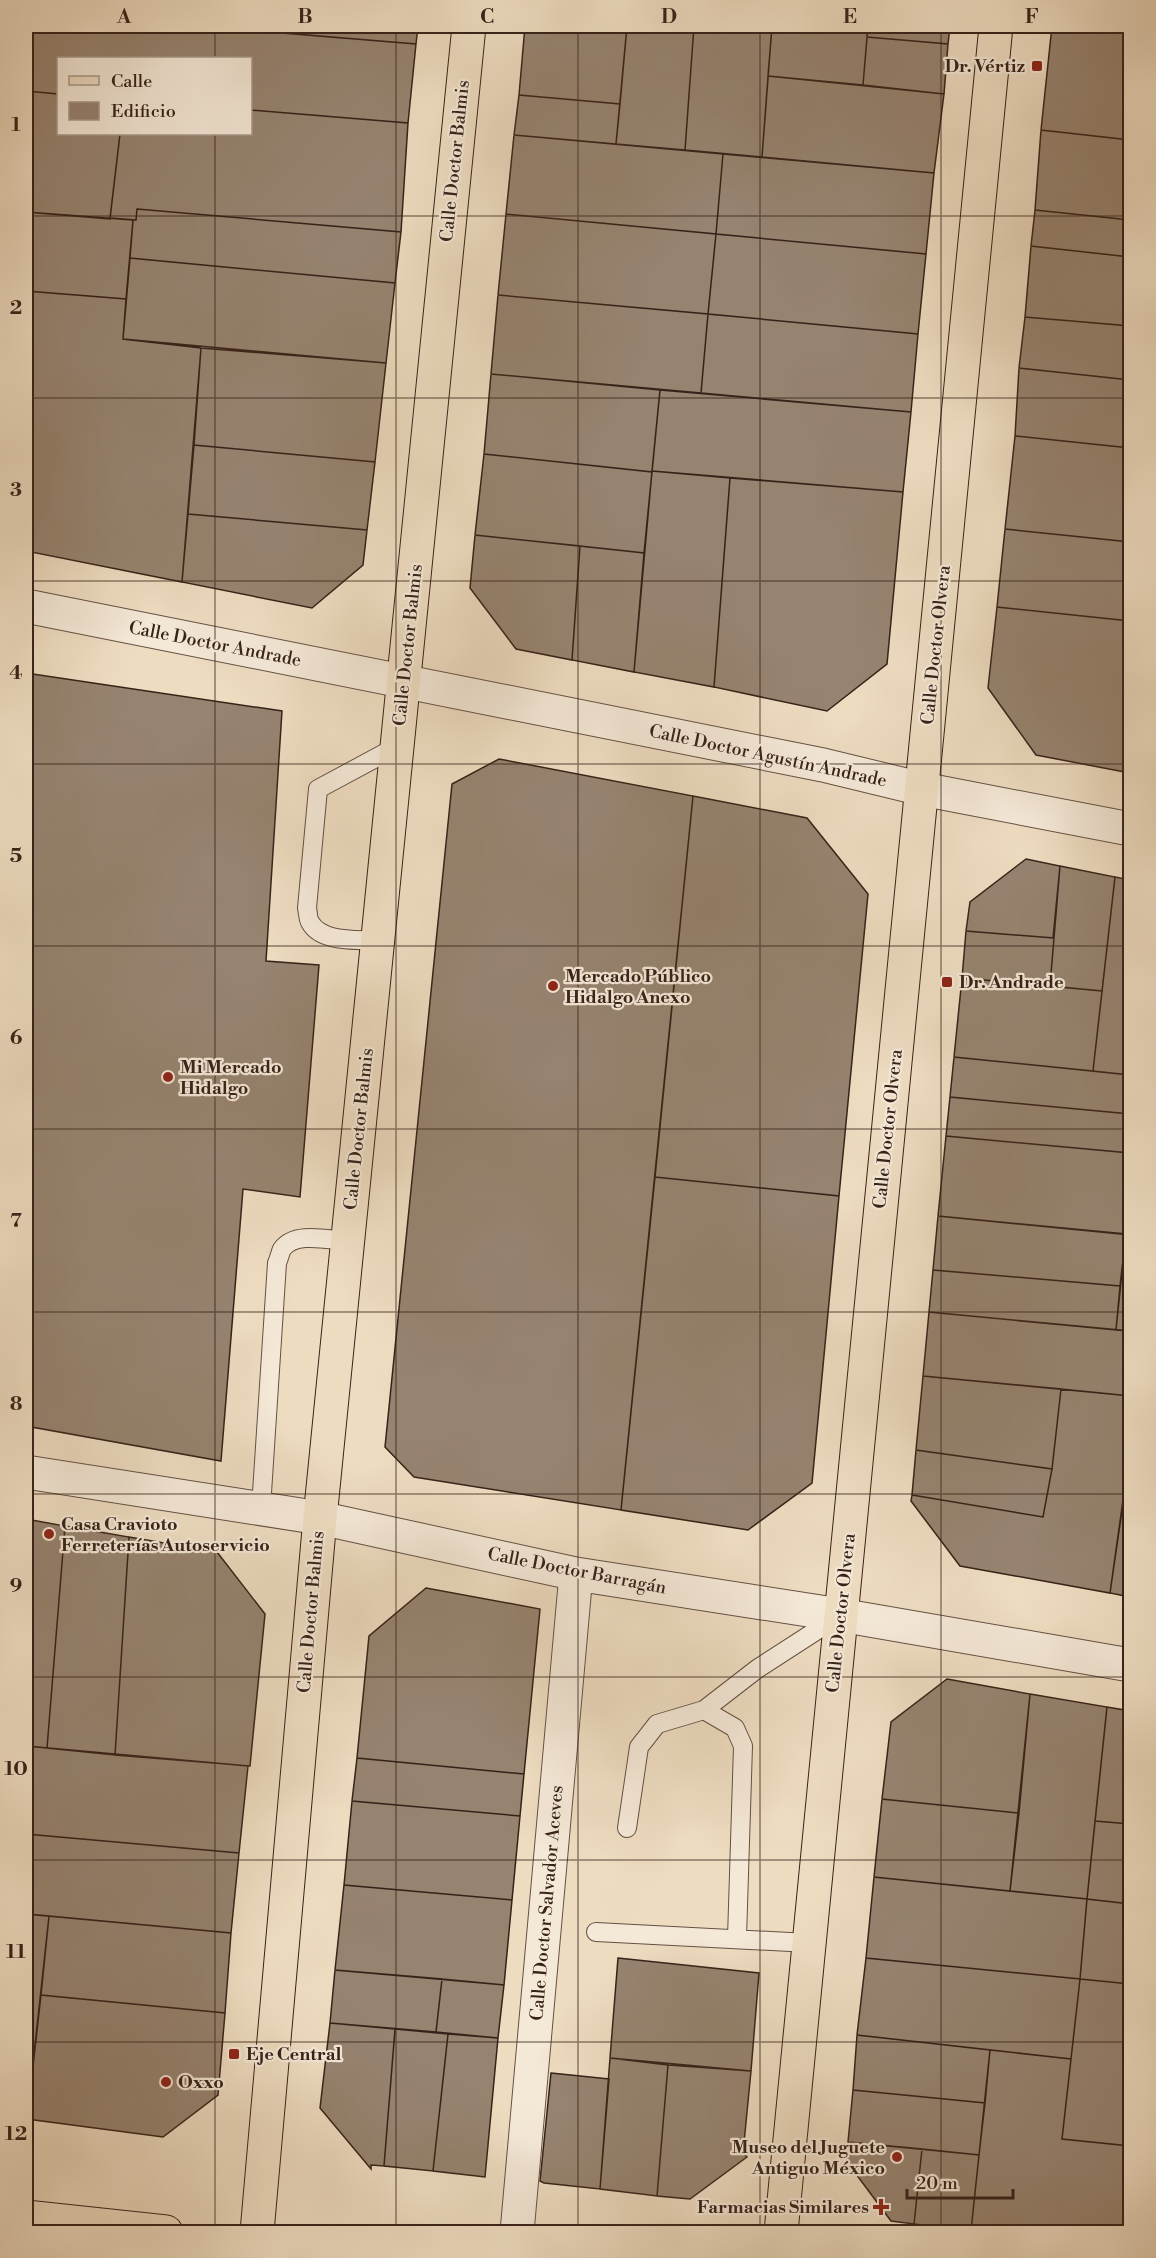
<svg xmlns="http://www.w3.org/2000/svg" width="1156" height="2258" font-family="'Libre Bodoni',serif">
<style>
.building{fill:#968370;stroke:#372219;stroke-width:1.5}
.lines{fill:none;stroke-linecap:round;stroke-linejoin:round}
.lane-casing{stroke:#655043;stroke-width:20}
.street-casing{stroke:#655043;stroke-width:35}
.primary-casing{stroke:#372219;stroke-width:35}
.lane{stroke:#f4e8d7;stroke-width:18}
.street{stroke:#f4e8d7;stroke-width:33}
.primary{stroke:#eedcc1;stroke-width:33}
.grid{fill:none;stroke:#372219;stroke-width:1.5;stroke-opacity:0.55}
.poi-dot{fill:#8f2418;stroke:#f4e8d7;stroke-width:2}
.labels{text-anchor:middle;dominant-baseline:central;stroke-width:4.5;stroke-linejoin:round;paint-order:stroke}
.poi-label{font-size:18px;font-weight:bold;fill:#372219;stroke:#f4e8d7;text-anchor:start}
.street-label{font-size:18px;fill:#372219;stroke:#f4e8d7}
.neatline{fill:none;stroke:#372219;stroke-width:2}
.grid-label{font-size:20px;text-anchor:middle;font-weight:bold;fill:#372219}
</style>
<rect width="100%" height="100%" fill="#eedcc1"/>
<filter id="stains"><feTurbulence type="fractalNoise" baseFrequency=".00333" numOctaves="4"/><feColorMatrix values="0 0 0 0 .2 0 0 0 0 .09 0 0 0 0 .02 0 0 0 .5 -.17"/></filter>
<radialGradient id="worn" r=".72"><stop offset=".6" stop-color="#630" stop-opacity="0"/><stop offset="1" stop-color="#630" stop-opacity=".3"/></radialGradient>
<path class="building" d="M26 26H195L416 44 408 123 250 110V58H58V94L26 91Z
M235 26H418L416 44 235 29Z
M525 26H627L620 104 519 95Z
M627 26H694L685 150 616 144Z
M694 26H772L762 157 685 150Z
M772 26H868L863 85 768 76Z
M868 26H950L948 44 867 37Z
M1052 26H1130V140L1041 130Z
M867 37 948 44 944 94 863 85Z
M768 76 944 94 934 173 762 157Z
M26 91 58 94V134H120L110 219 26 212Z
M519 95 620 104 616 144 514 135Z
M250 110 408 123 401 232 137 209 136 220 110 218 120 134H250Z
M1041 130 1130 140V220L1035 210Z
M514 135 723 154 716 234 506 214Z
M723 154 934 173 926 254 716 234Z
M137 209 401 232 395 283 130 258 133 220H136Z
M1035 210 1130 220V257L1031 246Z
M26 212 133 220 126 299 26 291Z
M506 214 716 234 708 314 498 295Z
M716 234 926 254 918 334 708 314Z
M1031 246 1130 257V326L1025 317Z
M130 258 395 283 386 363 123 339Z
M26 291 126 299 123 339 201 348 182 582 26 551Z
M498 295 708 314 701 393 491 374Z
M708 314 918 334 911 412 701 393Z
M1025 317 1130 326V380L1019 368Z
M201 348 386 363 375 462 194 445Z
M1019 368 1130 380V448L1015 436Z
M491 374 660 390 652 472 484 454Z
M660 390 911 412 903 492 652 471Z
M1015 436 1130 448V542L1005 529Z
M194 445 375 462 367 530 188 514Z
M484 454 652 472 644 553 475 535Z
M652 471 730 478 714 687 634 672Z
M730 478 903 492 887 664 827 711 714 687Z
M188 514 367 530 363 565 312 608 182 582Z
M1005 529 1130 542V621L997 607Z
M475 535 580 546 572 660 516 649 470 588Z
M580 546 644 553 634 672 572 660Z
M997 607 1130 621V773L1036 755 988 688Z
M26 673 282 711 266 961 319 965 300 1197 243 1189 221 1461 26 1426Z
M499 759 693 796 621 1510 414 1477 385 1447 452 784Z
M693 796 807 818 868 894 839 1196 655 1177Z
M1026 859 1060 866 1053 938 966 931 970 902Z
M1060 866 1115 877 1102 991 1050 986Z
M1115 877 1130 880V1075L1093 1071Z
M966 931 1054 938 1050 986 962 978Z
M962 978 1102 991 1093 1071 954 1057Z
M954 1057 1130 1075V1114L950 1097Z
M950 1097 1130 1114V1153L946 1136Z
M946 1136 1130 1153V1235L938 1216Z
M655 1177 839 1196 812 1483 748 1530 621 1510Z
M938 1216 1126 1234 1120 1286 933 1270Z
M1126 1234 1130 1235V1331L1116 1330Z
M933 1270 1120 1286 1116 1330 929 1312Z
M929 1312 1130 1331V1396L923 1376Z
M923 1376 1061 1389 1052 1469 916 1450Z
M1061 1389 1130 1396V1450L1110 1593 960 1566 911 1501 912 1495 1043 1517 1052 1469Z
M916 1450 1052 1469 1043 1517 912 1495Z
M1127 1476H1130V1597L1110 1593Z
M26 1519 65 1526 47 1748 26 1746Z
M65 1526 129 1537 115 1755 47 1748Z
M129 1537 217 1552 265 1614 250 1766 115 1755Z
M426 1588 540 1609 524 1774 357 1758 369 1636Z
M947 1679 1030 1694 1019 1813 882 1799 891 1722Z
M1030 1694 1107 1707 1087 1899 1010 1891Z
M1107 1707 1130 1711V1824L1095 1821Z
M26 1746 248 1766 239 1853 26 1834Z
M357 1758 524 1774 520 1816 352 1801Z
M882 1799 1019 1813 1010 1891 874 1877Z
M352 1801 520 1816 512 1900 344 1885Z
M1095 1821 1130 1824V1904L1087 1899Z
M26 1834 239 1853 231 1933 26 1914Z
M874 1877 1087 1899 1080 1979 866 1958Z
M344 1885 512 1900 504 1985 335 1970Z
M1087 1899 1130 1904V1984L1080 1979Z
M26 1914 49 1916 27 2119H26Z
M49 1916 231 1933 225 2013 41 1995Z
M618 1958 759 1973 751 2071 610 2058Z
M866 1958 1080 1979 1071 2059 857 2035Z
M335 1970 442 1979 436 2032 330 2023Z
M442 1979 504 1985 498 2038 436 2032Z
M1080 1979 1130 1984V2146L1062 2139Z
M41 1995 225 2013 218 2095 163 2137 27 2119Z
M330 2023 395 2029 384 2166 371 2165V2169L320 2108Z
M395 2029 448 2034 433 2171 384 2166Z
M448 2034 498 2038 485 2177 433 2171Z
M857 2035 990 2050 985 2103 853 2090Z
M990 2050 1071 2059 1062 2139 1130 2146V2232H988L971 2231Z
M610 2058 668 2065 657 2196 600 2189Z
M668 2065 751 2071 743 2153 747 2157 690 2199 657 2196Z
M551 2073 609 2079 600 2189 544 2183 540 2181Z
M853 2090 985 2103 979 2155 848 2142Z
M848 2142 922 2149 914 2224 891 2221 847 2162Z
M922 2149 979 2155 971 2231 914 2224Z"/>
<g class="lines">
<defs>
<path id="lane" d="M378 941C357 939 321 943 310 922 308 919 308 912 307 908L318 789 398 746
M261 1508 277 1263C279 1259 280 1253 282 1249 295 1231 328 1240 347 1241
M627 1828 639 1747 657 1724 704 1710
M596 1932 809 1943
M737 1938 743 1746 735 1728 704 1710 757 1669 839 1616"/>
<path id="street" d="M26 606 823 765 922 789 1130 829
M26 1472 320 1518 576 1574 840 1615 1130 1665
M517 2232 576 1574"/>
<path id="primary" d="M26 2217 166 2232
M257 2232 320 1518 469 26
M781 2232 996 26"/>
</defs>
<use href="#lane" class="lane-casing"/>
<use href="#street" class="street-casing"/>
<use href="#primary" class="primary-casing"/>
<use href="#lane" class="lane"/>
<use href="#street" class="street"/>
<use href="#primary" class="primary"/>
</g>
<path class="grid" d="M215 26V58M396 26V2232M578 26V2232M760 26V2232M941 26V2232M215 134V2232M26 216H1130M26 398H1130M26 581H1130M26 764H1130M26 946H1130M26 1129H1130M26 1312H1130M26 1494H1130M26 1677H1130M26 1860H1130M26 2042H1130"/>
<g class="poi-dot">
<rect x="1031" y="60" width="12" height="12" rx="3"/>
<rect x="941" y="976" width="12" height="12" rx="3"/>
<circle cx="553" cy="986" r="6"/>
<circle cx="168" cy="1077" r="6"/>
<circle cx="49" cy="1534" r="6"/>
<rect x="228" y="2048" width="12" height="12" rx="3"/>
<circle cx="166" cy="2082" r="6"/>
<circle cx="897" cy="2157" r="6"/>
<path d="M878 2198h6v6h6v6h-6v6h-6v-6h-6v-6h6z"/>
</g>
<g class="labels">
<g class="poi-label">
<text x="1025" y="66" text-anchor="end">Dr. Vértiz</text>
<text x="565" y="976">Mercado Público<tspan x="565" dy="21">Hidalgo Anexo</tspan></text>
<text x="959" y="982">Dr. Andrade</text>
<text x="180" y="1067">Mi Mercado<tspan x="180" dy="21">Hidalgo</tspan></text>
<text x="61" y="1524">Casa Cravioto<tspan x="61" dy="21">Ferreterías Autoservicio</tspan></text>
<text x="246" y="2054">Eje Central</text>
<text x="178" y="2082">Oxxo</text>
<text x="885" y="2147" text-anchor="end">Museo del Juguete<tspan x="885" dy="21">Antiguo México</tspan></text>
<text x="869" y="2207" text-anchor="end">Farmacias Similares</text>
</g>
<g class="street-label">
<text transform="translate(455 161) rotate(-84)">Calle Doctor Balmis</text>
<text transform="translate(215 644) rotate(11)">Calle Doctor Andrade</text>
<text transform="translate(408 645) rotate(-84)">Calle Doctor Balmis</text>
<text transform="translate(936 645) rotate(-84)">Calle Doctor Olvera</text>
<text transform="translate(768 756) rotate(12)">Calle Doctor Agustín Andrade</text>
<text transform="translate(359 1129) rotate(-84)">Calle Doctor Balmis</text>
<text transform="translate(888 1129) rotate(-84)">Calle Doctor Olvera</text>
<text transform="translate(577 1571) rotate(11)">Calle Doctor Barragán</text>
<text transform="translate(311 1612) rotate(-85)">Calle Doctor Balmis</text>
<text transform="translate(841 1613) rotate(-84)">Calle Doctor Olvera</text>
<text transform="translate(547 1903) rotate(-85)">Calle Doctor Salvador Aceves</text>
</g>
</g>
<rect width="1156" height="2258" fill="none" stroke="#eedcc1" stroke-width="66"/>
<rect x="57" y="57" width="195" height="78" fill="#f4e8d7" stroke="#a8998b" stroke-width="1.5"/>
<rect x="69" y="76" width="30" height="9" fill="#eedcc1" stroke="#a8998b" stroke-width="1.5"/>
<text x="111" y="87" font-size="18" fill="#372219">Calle</text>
<rect x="69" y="102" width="30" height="18" fill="#968370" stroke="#a8998b" stroke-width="1.5"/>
<text x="111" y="117" font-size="18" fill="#372219">Edificio</text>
<path d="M907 2189v9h106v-9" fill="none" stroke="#372219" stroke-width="3"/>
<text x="916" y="2189" font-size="18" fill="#372219" stroke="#f4e8d7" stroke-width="4.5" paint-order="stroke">20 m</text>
<rect x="33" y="33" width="1090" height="2192" class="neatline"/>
<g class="grid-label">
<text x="124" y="23">A</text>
<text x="305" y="23">B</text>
<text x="487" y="23">C</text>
<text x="669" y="23">D</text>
<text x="850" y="23">E</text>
<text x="1032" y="23">F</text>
<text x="16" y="131">1</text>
<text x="16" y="314">2</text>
<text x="16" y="496">3</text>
<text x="16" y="679">4</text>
<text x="16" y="862">5</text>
<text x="16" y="1044">6</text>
<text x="16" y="1227">7</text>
<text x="16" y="1410">8</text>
<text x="16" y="1592">9</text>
<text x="16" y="1775">10</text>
<text x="16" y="1958">11</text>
<text x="16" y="2140">12</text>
</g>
<rect width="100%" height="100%" filter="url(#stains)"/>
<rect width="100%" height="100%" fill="url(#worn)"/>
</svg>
